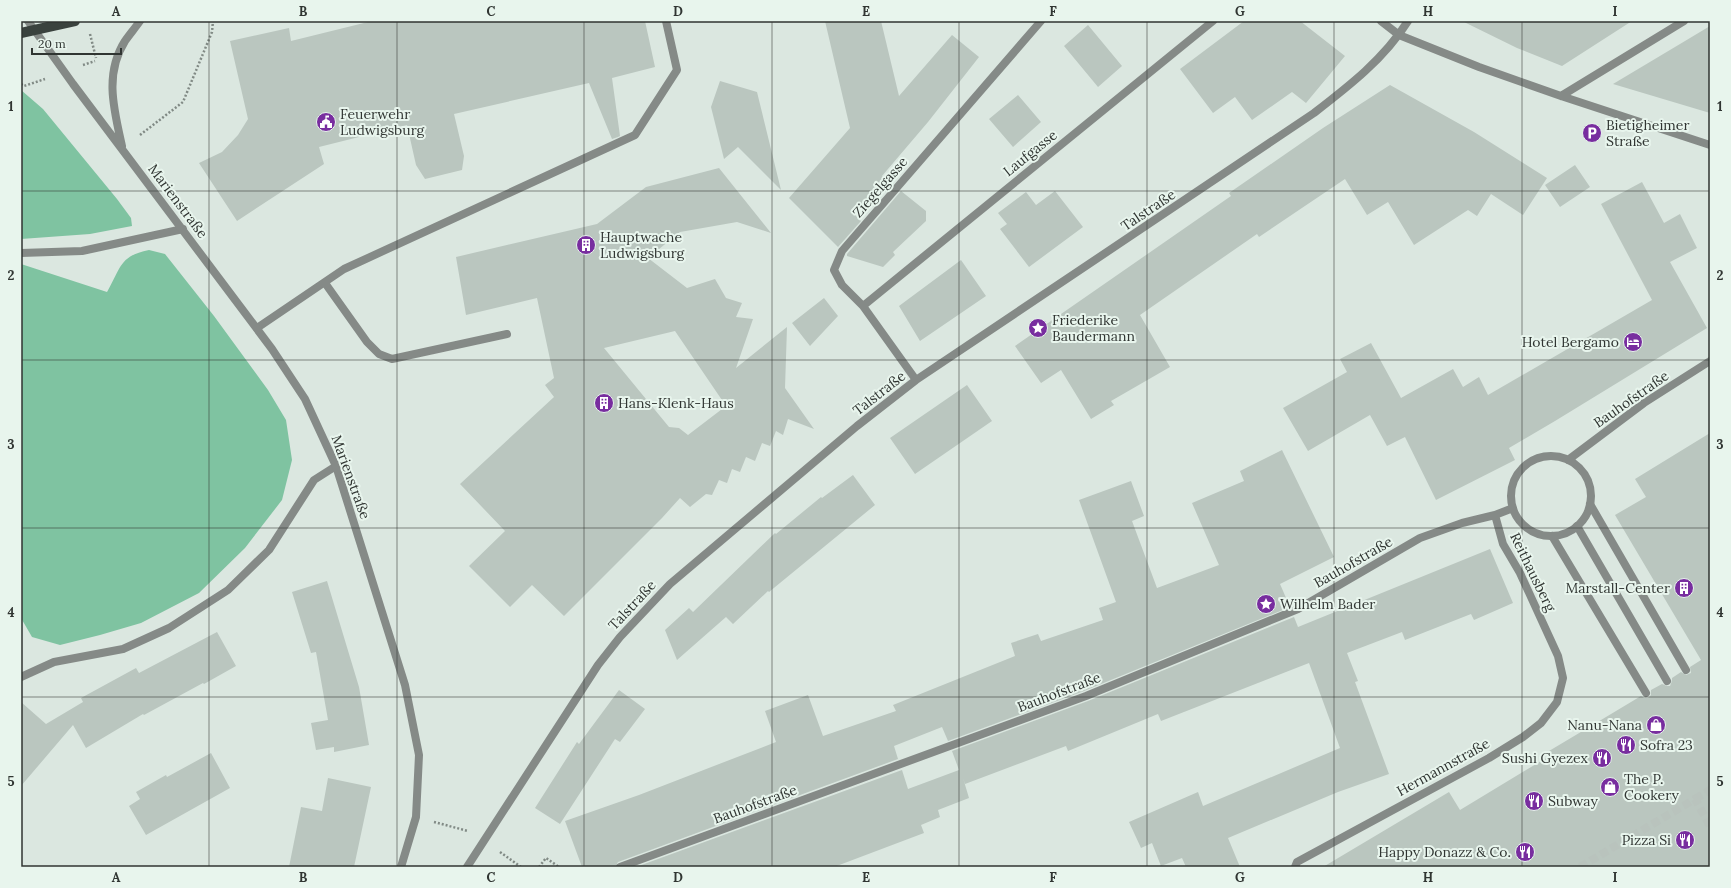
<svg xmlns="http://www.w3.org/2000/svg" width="1731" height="888" font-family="Lora,serif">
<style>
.green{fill:#7fc3a1}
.building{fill:#bac6bf;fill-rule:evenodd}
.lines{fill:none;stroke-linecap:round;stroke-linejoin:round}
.pedestrian-tunnel{stroke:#b9c3bd;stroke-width:8;stroke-dasharray:8 4;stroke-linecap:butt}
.path{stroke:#818a85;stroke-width:2.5;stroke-dasharray:2 2;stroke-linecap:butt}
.service{stroke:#858a87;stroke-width:8}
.minor{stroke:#858a87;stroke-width:8}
.tertiary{stroke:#858a87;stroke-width:8}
.primary{stroke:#3a423e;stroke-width:10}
.grid{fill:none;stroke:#303532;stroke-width:1;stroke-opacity:0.55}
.labels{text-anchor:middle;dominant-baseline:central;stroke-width:4;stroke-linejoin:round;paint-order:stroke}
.poi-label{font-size:14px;fill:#303532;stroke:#e8f5ed;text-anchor:start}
.street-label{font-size:14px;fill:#303532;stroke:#e8f5ed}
.neatline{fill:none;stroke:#303532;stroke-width:1.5}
.grid-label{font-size:13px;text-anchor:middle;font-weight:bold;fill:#303532}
</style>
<rect width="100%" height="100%" fill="#dbe7e0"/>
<path class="green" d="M21 90 43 109 117 199 131 218 132 226 90 234 21 239Z
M149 250 165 254 214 316 268 390 286 420 292 460 282 500 245 548 199 593 141 623 100 635 60 645 32 637 21 618V264L107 292C121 268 119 256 149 250Z"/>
<path class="building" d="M372 21H645L655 67 612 78 620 136 618 137 612 139 589 83 454 114 464 156 462 170 425 179 416 165 407 125 319 147 324 164 237 221 199 163 222 152 238 135 248 119 230 41 289 28 291 41Z
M825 21H881L899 96 952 35 979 57 928 122 882 176 884 178 855 215 861 221 838 247 789 198 850 128Z
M1244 21H1300L1345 56 1306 103 1292 92 1252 120 1235 97 1213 113 1180 69Z
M1462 21H1632L1562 66 1517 48Z
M1088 25 1122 66 1098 87 1064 46Z
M1710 26V113L1613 84 1680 44Z
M720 81 757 92 781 190 738 147 724 159 711 107Z
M1390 85 1474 132 1547 178 1523 215 1491 194 1477 216 1468 210 1414 245 1388 202 1367 215 1345 179 1259 237 1257 234 1140 315 1170 367 1111 401 1114 405 1091 419 1061 370 1041 383 1015 346 1231 196 1229 193 1323 128Z
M1018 95 1041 122 1013 147 989 119Z
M1575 165 1590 187 1560 207 1545 185Z
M719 168 771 233 737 222 680 232 648 258 687 288 715 279 726 298 742 303 736 317 753 319 736 368 787 327 785 388 814 429 788 419 783 435 776 431 770 446 762 443 755 461 746 457 740 472 732 469 727 483 719 480 712 495 706 494 690 507 680 498 662 518 564 616 532 585 510 607 469 566 505 531 460 484 554 397 545 385 554 378 537 298 466 315 456 257 597 224 646 187ZM675 331 726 406 688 435 679 428 669 427 604 348Z
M1642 182 1664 223 1680 214 1697 248 1670 262 1707 328 1555 421 1509 448 1515 460 1436 500 1405 437 1387 446 1370 415 1308 451 1283 408 1347 372 1340 359 1371 343 1401 398 1453 369 1463 387 1479 377 1488 395 1652 300 1601 204Z
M901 191 926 211V221L893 252 895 255 883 267 847 256V254Z
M1055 191 1083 227 1029 267 1000 229 1007 224 998 213 1026 192 1036 205Z
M961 260 986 296 920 341 899 306Z
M824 298 838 316 810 346 792 323Z
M967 385 992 421 915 474 890 438Z
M1710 433V867H1323L1449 792 1460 810 1551 755 1549 751 1601 720 1641 696 1644 698H1648L1651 695V690L1662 684 1667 686H1670L1672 681V678L1681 672 1686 675 1691 673 1690 667 1701 660 1615 515 1646 497 1635 479Z
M1282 450 1334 557 1280 584 1290 607 1084 691 948 741 942 727 894 746 898 759 618 862 615 867H582L565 821 639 795 776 742 765 711 808 695 823 736 896 711 893 705 1015 656 1011 643 1038 634 1041 641 1103 620 1099 608 1116 602 1079 500 1131 481 1144 516 1132 521 1157 588 1219 565 1192 503 1244 481 1240 471Z
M853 475 875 505 769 592 768 591 733 624 726 617 677 660 665 630 689 608 693 612 775 533 776 534 821 497 822 498Z
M1490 549 1513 603 1474 620 1471 614 1405 640 1402 632 1347 653 1358 681 1355 682 1389 774 1338 792 1228 838 1240 867H1186L1182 858 1161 866 1152 843 1141 848 1129 822 1198 792 1203 806 1340 748 1309 663 1161 721 1158 714 1068 751 1066 746 965 784 963 778 969 798 938 810 940 817 921 825 924 833 834 867H636L902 770 908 789 959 770 952 751 1088 701 1294 617 1298 627Z
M327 581 359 687 369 745 334 752V747L316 750 311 723 328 720 316 652 311 653 292 592Z
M217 632 236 666 204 684 203 683 144 715 143 714 86 748 73 725 21 786V702L46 724 83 702 81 698 136 668 139 673Z
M619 690 645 709 620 742 615 739 560 824 535 808 577 742 579 744Z
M211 753 230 788 146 835 129 806 140 799 136 792 166 775 167 777Z
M328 778 371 787 354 867H289L301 807 322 811Z"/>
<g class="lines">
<path class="pedestrian-tunnel" d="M1695 799 1710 790
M1580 867 1695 799 1710 826"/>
<path class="path" d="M90 34 96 58
M83 65 95 61
M21 84 24 86 45 79
M140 135 183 102 212 32 213 21
M434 822 468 831
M500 852 521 867
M539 867 546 858 559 867"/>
<path class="service" d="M21 253 82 251 183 229
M325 283 367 342 379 354 392 359 507 334
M257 328 344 269 635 135 677 70 666 21
M1590 504 1686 670
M1577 526 1667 681
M1552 536 1646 693"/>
<path class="minor" d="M1381 21 1399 35 1479 67 1561 96 1710 145
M1561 96 1684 21
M863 306 1213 21
M916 380 863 306 842 285 834 270 842 251 1041 21
M1511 496a40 40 0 1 1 80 0a40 40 0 1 1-80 0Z
M1568 460 1644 403 1710 361
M21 677 54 662 123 649 169 628 228 590 269 550 314 480 336 466
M467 867 598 665 620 637 670 584 857 426 916 380 1314 113C1349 86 1384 59 1408 21
M620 867 1086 696 1298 609 1420 538 1462 523 1495 515
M1295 867 1297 862 1489 758 1523 737 1541 723 1557 702 1563 678 1558 656 1520 573 1503 544 1495 515 1513 508"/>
<path class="tertiary" d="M28 21 73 84 272 349 305 399 336 466 405 685 419 755 416 817 401 867
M122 146C114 110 104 74 125 41 130 34 135 28 140 21"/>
<path class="primary" d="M21 33 75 21"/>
</g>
<path class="grid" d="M209 21V867M397 21V867M584 21V867M772 21V867M959 21V867M1147 21V867M1334 21V867M1522 21V867M21 191H1710M21 360H1710M21 528H1710M21 697H1710"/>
<defs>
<symbol id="civic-disc" viewBox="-11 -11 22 22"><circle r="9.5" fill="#782d9f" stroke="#e8f5ed"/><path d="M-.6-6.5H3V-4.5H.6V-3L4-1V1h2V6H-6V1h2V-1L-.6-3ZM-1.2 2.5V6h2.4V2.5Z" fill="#fff"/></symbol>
<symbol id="parking-disc" viewBox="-11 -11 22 22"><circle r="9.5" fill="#782d9f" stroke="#e8f5ed"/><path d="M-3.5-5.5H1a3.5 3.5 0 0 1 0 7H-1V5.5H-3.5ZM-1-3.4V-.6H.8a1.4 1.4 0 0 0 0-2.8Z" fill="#fff"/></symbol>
<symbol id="building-disc" viewBox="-11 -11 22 22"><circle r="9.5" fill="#782d9f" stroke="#e8f5ed"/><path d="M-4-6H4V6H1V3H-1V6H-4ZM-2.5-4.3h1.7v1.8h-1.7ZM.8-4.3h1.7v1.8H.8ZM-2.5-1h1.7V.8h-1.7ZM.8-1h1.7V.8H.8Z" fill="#fff"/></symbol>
<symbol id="sight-disc" viewBox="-11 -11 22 22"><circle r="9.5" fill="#782d9f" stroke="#e8f5ed"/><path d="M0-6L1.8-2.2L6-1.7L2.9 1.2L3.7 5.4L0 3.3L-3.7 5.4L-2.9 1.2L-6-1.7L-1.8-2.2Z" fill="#fff"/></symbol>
<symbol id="hotel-disc" viewBox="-11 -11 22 22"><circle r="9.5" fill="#782d9f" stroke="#e8f5ed"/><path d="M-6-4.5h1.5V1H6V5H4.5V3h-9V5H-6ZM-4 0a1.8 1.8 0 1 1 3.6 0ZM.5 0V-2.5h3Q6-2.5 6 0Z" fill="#fff"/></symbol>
<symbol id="shop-disc" viewBox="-11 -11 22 22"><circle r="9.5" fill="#782d9f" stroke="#e8f5ed"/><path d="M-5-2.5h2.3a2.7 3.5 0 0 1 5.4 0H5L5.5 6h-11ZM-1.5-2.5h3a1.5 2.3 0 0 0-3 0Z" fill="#fff"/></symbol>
<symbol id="restaurant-disc" viewBox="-11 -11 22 22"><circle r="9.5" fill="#782d9f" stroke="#e8f5ed"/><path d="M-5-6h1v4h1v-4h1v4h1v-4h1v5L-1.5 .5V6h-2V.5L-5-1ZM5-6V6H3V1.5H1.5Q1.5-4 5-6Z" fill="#fff"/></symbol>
</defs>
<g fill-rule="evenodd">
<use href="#civic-disc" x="315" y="111" width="22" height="22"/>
<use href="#parking-disc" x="1581" y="122" width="22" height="22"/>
<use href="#building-disc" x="575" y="234" width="22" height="22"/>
<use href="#sight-disc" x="1027" y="317" width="22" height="22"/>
<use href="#hotel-disc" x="1622" y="331" width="22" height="22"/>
<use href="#building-disc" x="593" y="392" width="22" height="22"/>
<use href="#building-disc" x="1673" y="577" width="22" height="22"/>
<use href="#sight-disc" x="1255" y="593" width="22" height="22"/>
<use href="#shop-disc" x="1645" y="714" width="22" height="22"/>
<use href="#restaurant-disc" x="1615" y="734" width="22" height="22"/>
<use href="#restaurant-disc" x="1591" y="747" width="22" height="22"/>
<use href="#shop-disc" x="1599" y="776" width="22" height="22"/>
<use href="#restaurant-disc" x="1523" y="790" width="22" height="22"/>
<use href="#restaurant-disc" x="1674" y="829" width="22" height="22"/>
<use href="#restaurant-disc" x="1514" y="841" width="22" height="22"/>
</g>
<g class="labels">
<g class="poi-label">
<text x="340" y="114">Feuerwehr<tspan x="340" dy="16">Ludwigsburg</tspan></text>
<text x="1606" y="125">Bietigheimer<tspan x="1606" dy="16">Straße</tspan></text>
<text x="600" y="237">Hauptwache<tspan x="600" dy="16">Ludwigsburg</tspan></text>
<text x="1052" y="320">Friederike<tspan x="1052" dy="16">Baudermann</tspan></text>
<text x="1619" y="342" text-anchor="end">Hotel Bergamo</text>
<text x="618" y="403">Hans-Klenk-Haus</text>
<text x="1670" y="588" text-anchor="end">Marstall-Center</text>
<text x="1280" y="604">Wilhelm Bader</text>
<text x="1642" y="725" text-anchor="end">Nanu-Nana</text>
<text x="1640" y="745">Sofra 23</text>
<text x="1588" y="758" text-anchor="end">Sushi Gyezex</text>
<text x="1624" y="779">The P.<tspan x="1624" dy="16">Cookery</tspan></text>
<text x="1548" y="801">Subway</text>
<text x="1671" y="840" text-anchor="end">Pizza Si</text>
<text x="1511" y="852" text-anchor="end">Happy Donazz &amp; Co.</text>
</g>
<g class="street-label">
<text transform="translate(1030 153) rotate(-39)">Laufgasse</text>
<text transform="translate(880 187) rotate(-49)">Ziegelgasse</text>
<text transform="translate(178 201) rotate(53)">Marienstraße</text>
<text transform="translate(1148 210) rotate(-34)">Talstraße</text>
<text transform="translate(879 393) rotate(-38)">Talstraße</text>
<text transform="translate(1631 399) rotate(-35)">Bauhofstraße</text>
<text transform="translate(351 477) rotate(70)">Marienstraße</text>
<text transform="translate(1353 562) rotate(-30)">Bauhofstraße</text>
<text transform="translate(1533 572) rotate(64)">Reithausberg</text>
<text transform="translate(632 605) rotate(-47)">Talstraße</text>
<text transform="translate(1059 692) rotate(-21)">Bauhofstraße</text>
<text transform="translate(1443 767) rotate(-29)">Hermannstraße</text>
<text transform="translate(755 804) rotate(-20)">Bauhofstraße</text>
</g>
</g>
<rect width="1731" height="888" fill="none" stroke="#e8f5ed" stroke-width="44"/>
<path d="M32 48v6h89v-6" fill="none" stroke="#303532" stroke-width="2"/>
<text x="38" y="48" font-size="12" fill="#303532" stroke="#e8f5ed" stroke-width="3" paint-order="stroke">20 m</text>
<rect x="22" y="22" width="1687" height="844" class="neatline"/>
<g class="grid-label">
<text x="116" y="16">A</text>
<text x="303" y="16">B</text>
<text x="491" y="16">C</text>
<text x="678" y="16">D</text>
<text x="866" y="16">E</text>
<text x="1053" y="16">F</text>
<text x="1240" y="16">G</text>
<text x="1428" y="16">H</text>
<text x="1615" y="16">I</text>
<text x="11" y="111">1</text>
<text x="1720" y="111">1</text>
<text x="11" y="280">2</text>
<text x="1720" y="280">2</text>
<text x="11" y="449">3</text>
<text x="1720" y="449">3</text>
<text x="11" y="617">4</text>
<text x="1720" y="617">4</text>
<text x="11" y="786">5</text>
<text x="1720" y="786">5</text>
<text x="116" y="882">A</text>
<text x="303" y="882">B</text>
<text x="491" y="882">C</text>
<text x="678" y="882">D</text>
<text x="866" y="882">E</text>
<text x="1053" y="882">F</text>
<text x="1240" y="882">G</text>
<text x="1428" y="882">H</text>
<text x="1615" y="882">I</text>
</g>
</svg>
